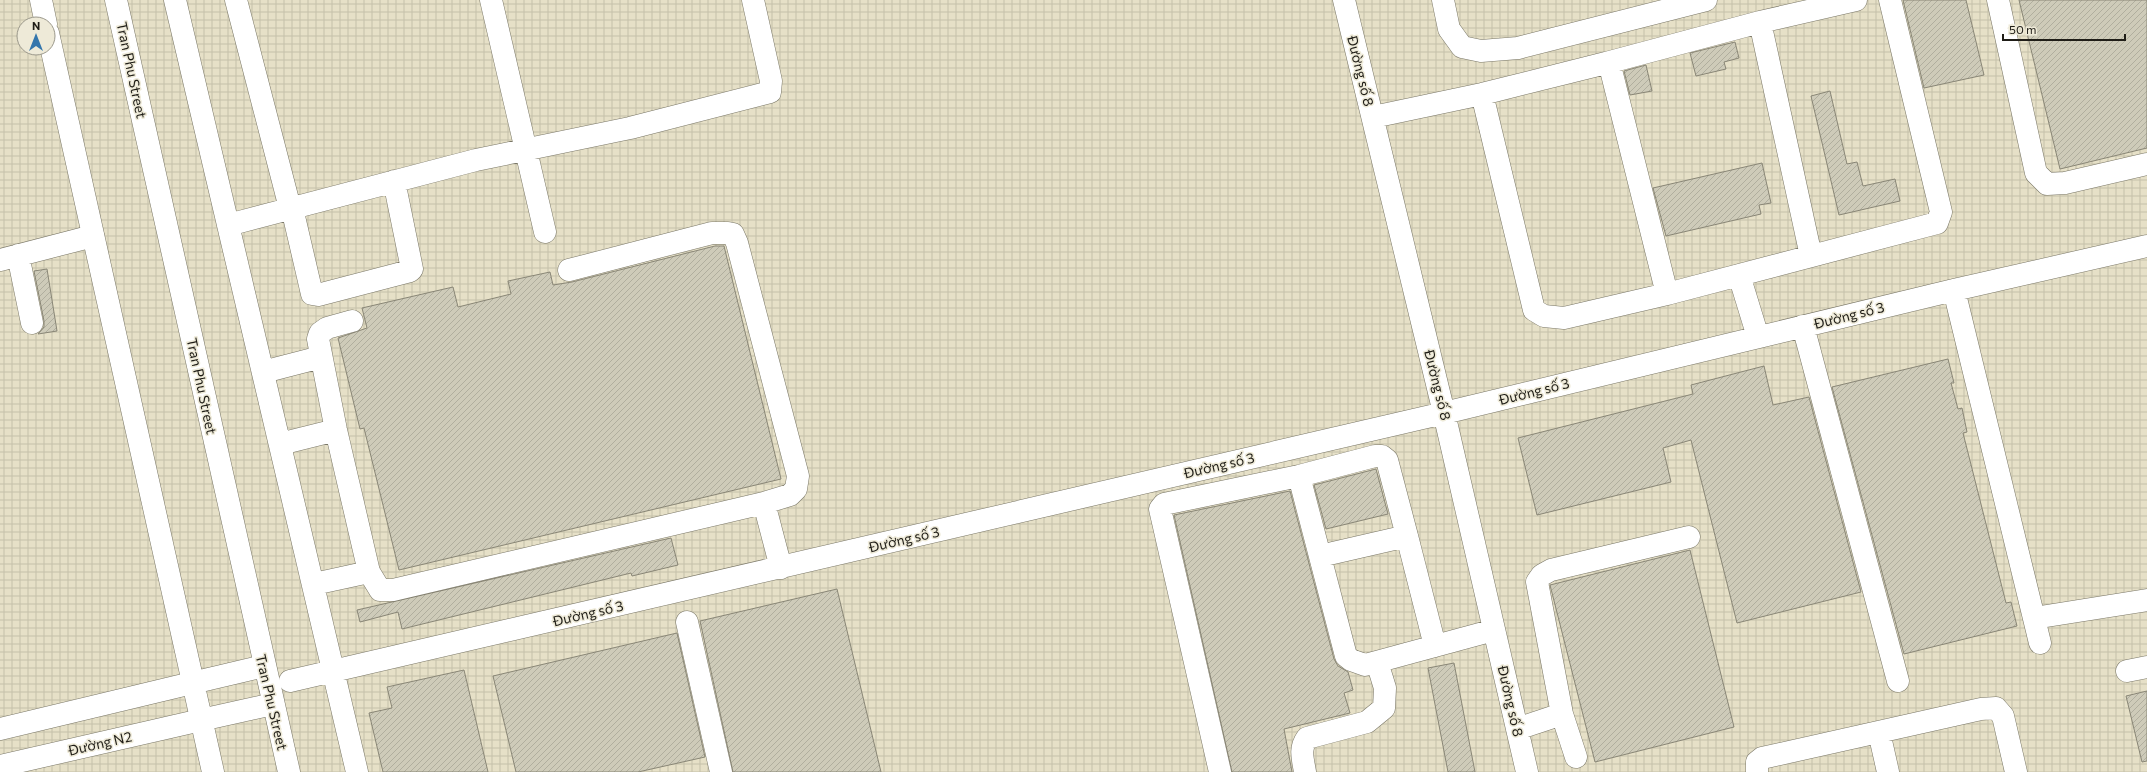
<svg xmlns="http://www.w3.org/2000/svg" width="2147" height="772" font-family="Commissioner,sans-serif">
<style>
.industrial{fill:url(#industrial-grid);fill-rule:evenodd}
.building{fill:url(#building-hatch);stroke:#898676}
.lines{fill:none;stroke-linecap:round;stroke-linejoin:round}
.minor-casing{stroke:#7a7767;stroke-width:23}
.major-casing{stroke:#7a7767;stroke-width:23}
.minor{stroke:#fff;stroke-width:22}
.major{stroke:#fff;stroke-width:22}
.labels{text-anchor:middle;dominant-baseline:central;stroke-width:3;stroke-linejoin:round;paint-order:stroke}
.street-label{font-size:14px;fill:#1f1d17;stroke:#eeead8}
</style>
<defs>
<pattern id="industrial-grid" width="8" height="8" patternUnits="userSpaceOnUse"><rect width="8" height="8" fill="#e6e0c7"/><path d="M0 4h8M4 0v8" fill="none" stroke="#c5c0aa"/></pattern>
<pattern id="building-hatch" width="6" height="6" patternUnits="userSpaceOnUse"><rect width="6" height="6" fill="#cecbb9"/><path d="M-1 1l2-2M0 6l6-6M5 7l2-2" fill="none" stroke="#b0ae9e"/></pattern>
</defs>
<rect width="100%" height="100%" fill="#eeead8"/>
<path class="industrial" d="M0 0H2147V772H0ZM24 24H48V48H24Z"/>
<path class="building" d="M1903 0H1966L1984 75 1924 88Z
M2019 0H2147V148L2060 169Z
M1735 42 1739 58 1724 62 1726 69 1696 76 1690 53Z
M1646 65 1652 91 1630 95 1624 71Z
M1830 91 1847 164 1857 162 1863 186 1895 179 1900 201 1839 215 1811 96Z
M1762 163 1771 203 1759 205 1761 214 1666 236 1653 188Z
M715 246H724L781 479 399 570 364 428 360 429 338 338 367 328 362 308 453 287 458 307 511 294 508 281 550 272 553 285 572 282Z
M47 269 57 331 38 334 44 327V321L34 271Z
M1948 359 1954 383H1951L1958 409 1962 408 1967 432 1963 433 2006 603 2011 602 2017 626 1904 654 1832 387Z
M1764 366 1773 405 1809 397 1861 592 1737 623 1691 440 1663 448 1671 482 1537 515 1518 438 1693 394 1691 385Z
M1376 469 1388 514 1326 529 1314 485Z
M1290 491 1334 659 1338 666 1348 672 1353 690 1344 693 1350 713 1284 729 1292 772H1232L1174 515Z
M671 538 678 565 632 576 631 573 402 629 398 612 360 622 357 610Z
M1690 550 1734 727 1595 762 1550 585Z
M837 589 881 772H733L700 621Z
M677 633 705 757 638 772H516L493 676Z
M1454 663 1475 772H1448L1428 668Z
M464 670 488 772H383L369 713 392 708 387 687Z
M2147 691V761L2142 762 2126 696Z"/>
<g class="lines">
<defs>
<path id="minor" d="M175 0 357 772
M236 0 290 208
M491 0 545 232
M1344 0 1444 413 1527 772
M1443 0 1449 29 1462 47 1481 51 1518 48 1706 0
M1998 0 2036 173 2047 184 2065 183 2147 164
M1606 63 1760 22
M1482 94 1534 310 1544 316 1564 318 1667 294 1937 223 1941 212 1890 0
M1373 117 1482 94 1606 63 1610 66 1667 294
M292 208 312 294 318 295 410 271 412 269 394 181
M228 225 476 160 630 128 770 92 771 81 753 0
M18 255 32 323
M1811 256 1760 22 1856 0
M0 260 93 236
M1739 275 1758 337
M1954 290 2040 643
M352 321 327 328 320 333 318 339 336 430 369 572 380 590H393L764 503 790 495 796 489 798 476 737 243 733 234 728 233H712L569 270
M1803 326 1898 681
M263 372 321 357
M280 444 336 430
M1299 476 1346 656 1351 660 1365 665 1494 630
M764 503 781 568
M1320 556 1407 536 1435 646
M314 584 369 572
M2034 618 2147 600
M687 622 721 772
M2127 671 2147 667
M290 681 1444 413 1954 290 2147 246
M0 729 192 683
M1517 729 1562 714
M1879 732 1888 772
M1576 757 1562 714 1537 582 1542 575 1551 570 1689 537
M0 766 201 720
M1220 772 1160 509 1164 504 1299 476 1375 456H1382L1387 460 1407 536
M1305 772C1303 759 1299 749 1307 738L1367 722 1384 708 1385 688 1377 662
M1757 772V762L1762 758 1981 709 1996 708 2003 716 2016 772"/>
<path id="major" d="M41 0 46 24
M116 0 289 772
M48 33 213 772
M192 683 264 666
M201 720 273 704"/>
</defs>
<use href="#minor" class="minor-casing"/>
<use href="#major" class="major-casing"/>
<use href="#minor" class="minor"/>
<use href="#major" class="major"/>
</g>
<g class="labels">
<g class="street-label">
<text transform="translate(132 70) rotate(78)">Tran Phu Street</text>
<text transform="translate(1361 71) rotate(76)">Đường số 8</text>
<text transform="translate(1849 315) rotate(-14)">Đường số 3</text>
<text transform="translate(1438 385) rotate(76)">Đường số 8</text>
<text transform="translate(202 386) rotate(78)">Tran Phu Street</text>
<text transform="translate(1534 391) rotate(-14)">Đường số 3</text>
<text transform="translate(1219 465) rotate(-13)">Đường số 3</text>
<text transform="translate(904 539) rotate(-13)">Đường số 3</text>
<text transform="translate(588 613) rotate(-13)">Đường số 3</text>
<text transform="translate(1511 701) rotate(77)">Đường số 8</text>
<text transform="translate(272 702) rotate(77)">Tran Phu Street</text>
<text transform="translate(100 743) rotate(-13)">Đường N2</text>
</g>
</g>
<g transform="translate(36 36)"><circle r="19" fill="#eeead8" stroke="#9b988b"/>
<path d="M0-3L7 15L0 10L-7 15Z" fill="#3476ac"/>
<text y="-6" font-size="11" font-weight="bold" text-anchor="middle" fill="#1f1d17">N</text>
</g>
<path d="M2003 34v6h122v-6" fill="none" stroke="#1f1d17" stroke-width="2"/>
<text x="2009" y="34" font-size="12" fill="#1f1d17" stroke="#eeead8" stroke-width="3" paint-order="stroke">50 m</text>
</svg>
